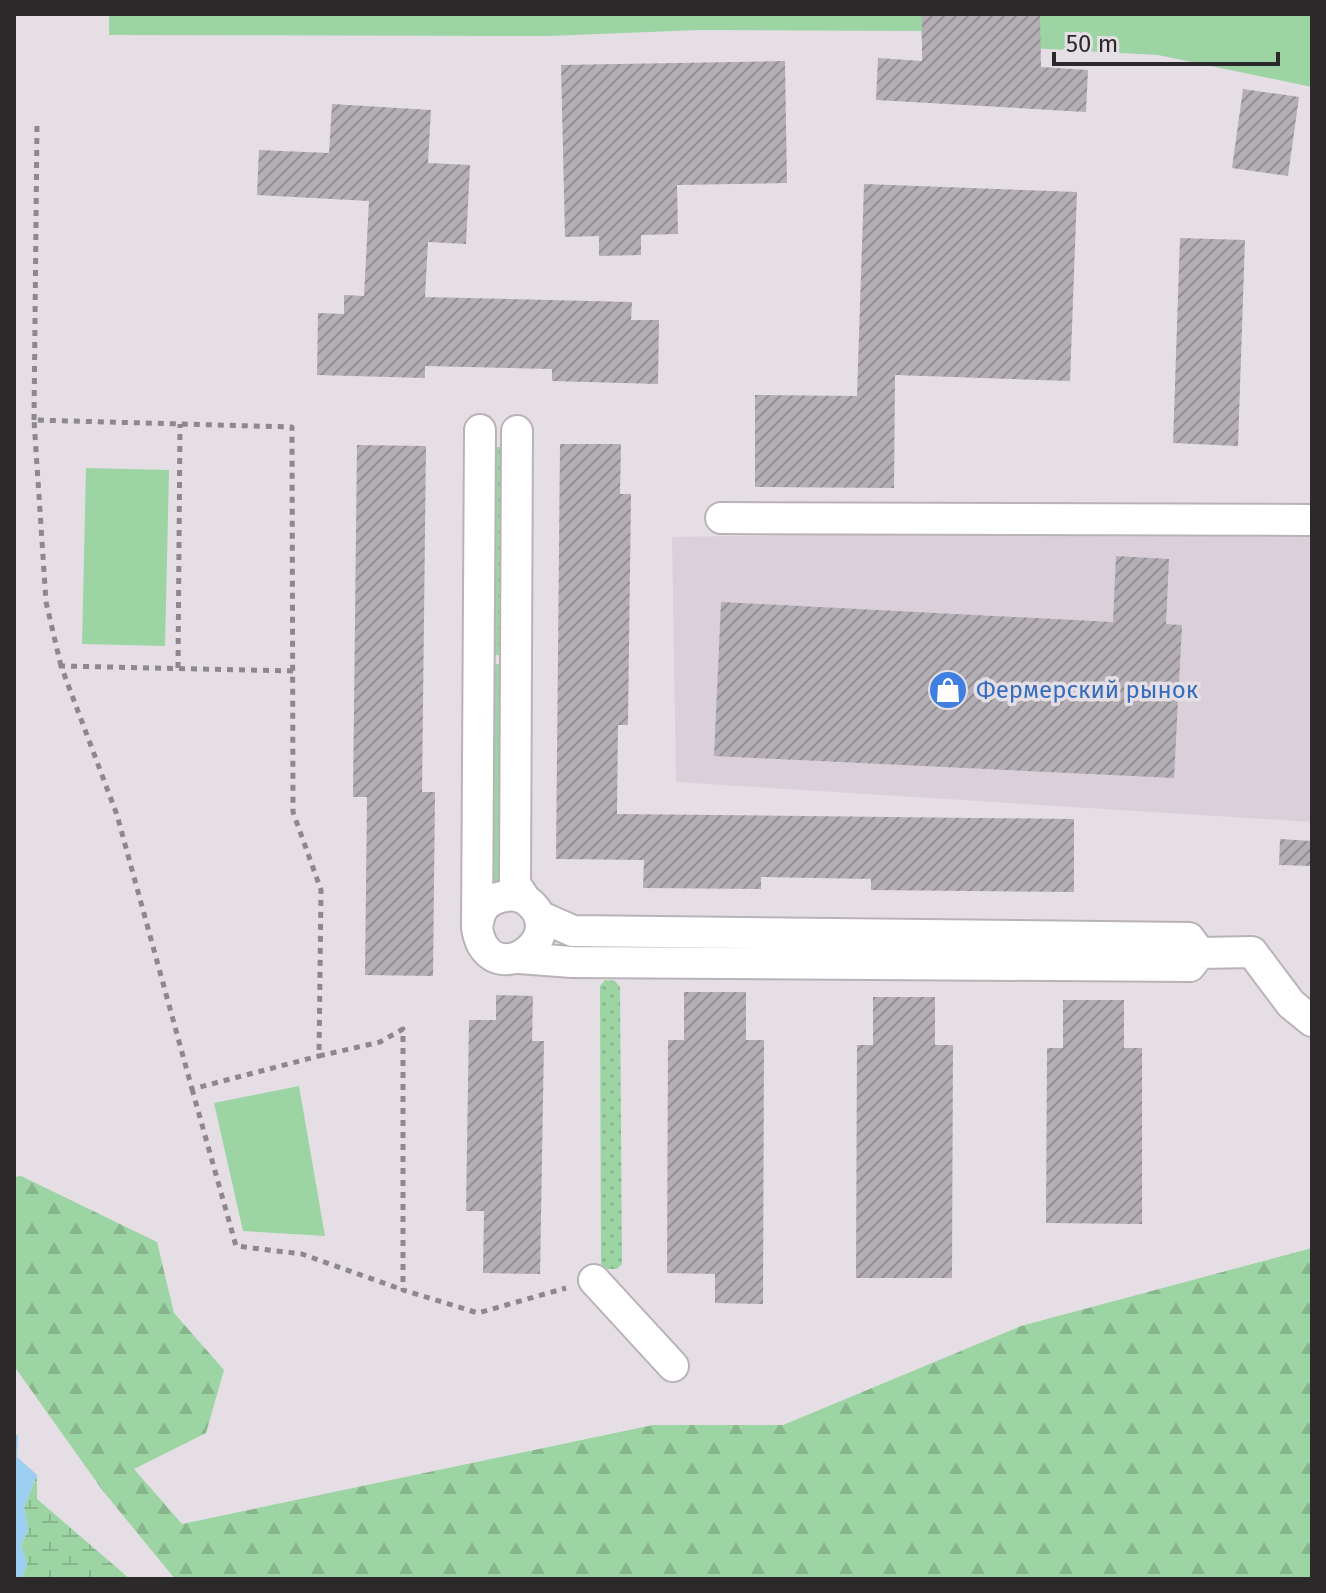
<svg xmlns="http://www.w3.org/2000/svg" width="1326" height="1593" font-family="'Fira Sans',sans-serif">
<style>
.built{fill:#dbd0d9}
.grass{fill:url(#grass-dots)}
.forest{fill:url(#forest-firs)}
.wetland{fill:url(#wetland-marsh)}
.park{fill:#9cd4a4}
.water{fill:#9dcff2}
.building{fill:url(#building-hatch)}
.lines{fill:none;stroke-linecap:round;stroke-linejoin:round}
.minor-casing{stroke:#b9b3b8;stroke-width:34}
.path{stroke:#8d888c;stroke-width:5;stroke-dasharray:6 6;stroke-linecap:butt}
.minor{stroke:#fff;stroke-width:30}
.labels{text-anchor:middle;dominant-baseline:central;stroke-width:7;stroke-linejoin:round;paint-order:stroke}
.shop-label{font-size:24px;fill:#366cbe;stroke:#e5dfe5;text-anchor:start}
</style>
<defs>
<pattern id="grass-dots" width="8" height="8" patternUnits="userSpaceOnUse" patternTransform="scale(2)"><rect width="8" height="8" fill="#9cd4a4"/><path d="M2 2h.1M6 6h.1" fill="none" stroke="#87b68d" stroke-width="1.8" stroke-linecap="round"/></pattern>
<pattern id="forest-firs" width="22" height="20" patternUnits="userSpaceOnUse" patternTransform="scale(2)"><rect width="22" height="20" fill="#9cd4a4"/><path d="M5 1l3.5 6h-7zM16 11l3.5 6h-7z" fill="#87b68d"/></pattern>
<pattern id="wetland-marsh" width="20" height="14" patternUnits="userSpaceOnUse" patternTransform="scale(2)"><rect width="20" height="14" fill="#9cd4a4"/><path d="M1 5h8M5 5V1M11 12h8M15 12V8" fill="none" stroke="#87b68d"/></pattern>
<pattern id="building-hatch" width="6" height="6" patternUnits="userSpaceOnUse" patternTransform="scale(2)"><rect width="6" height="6" fill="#b3afb5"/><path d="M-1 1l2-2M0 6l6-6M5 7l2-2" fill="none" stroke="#928e93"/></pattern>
</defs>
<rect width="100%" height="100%" fill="#e5dfe5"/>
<path class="built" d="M1312 526V822L676 782 672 537Z"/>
<path class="grass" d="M494 447H503L507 655H488Z
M487 664H507L500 883 492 882Z
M605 980 615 981 620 987 622 1264 617 1269H606L601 1264 600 986Z"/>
<path class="forest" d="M21 1176 157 1242 174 1313 224 1370 206 1433 134 1469 182 1524 653 1425H783L1021 1326 1312 1248V1579H175L103 1491 14 1366V1177Z"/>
<path class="wetland" d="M37 1475V1499L130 1579H21L27 1564 21 1545 28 1530 24 1507Z"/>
<path class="park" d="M109 14H1312V87L1158 55 922 42 921 31 699 30 548 36 109 35Z
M86 468 169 470 165 646 82 644Z
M299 1086 325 1236 243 1231 214 1103Z"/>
<path class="water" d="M14 1433 18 1436 17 1457 37 1475 24 1507 28 1530 21 1545 27 1564 21 1579H14Z"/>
<path class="building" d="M922 14H1040L1041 67 1088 70 1086 112 876 100 878 58 922 61Z
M785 61 787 183 677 185 678 234 641 235V255L599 256V236L565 237 561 65Z
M1243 89 1299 97 1288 176 1232 168Z
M332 104 431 110 428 163 470 165 466 244 428 242 425 297 632 302 631 320H659L658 384 552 381V369L425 366V378L317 375 318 313 344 314V295L364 296 369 201 257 195 259 150 329 153Z
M864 184 1077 192 1070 381 895 375 894 488 755 487V395L857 396Z
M1180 238 1245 240 1238 446 1173 443Z
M560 444H621L620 494H631L628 725H618L617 814 1074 819V892L871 890V879L761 877V889L643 888 644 860 556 859Z
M357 445 426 446 422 792H435L433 976 365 975 367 797H353Z
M1116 556 1169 559 1166 624 1182 625 1174 778 714 756 721 602 1113 622Z
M1280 839 1312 841V866L1279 865Z
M684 992H746V1040H764L763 1304 715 1303V1274L667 1273 668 1040H684Z
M496 995 533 996 532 1041H544L540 1274 483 1273 484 1211H466L469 1020H496Z
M873 997H935V1045H953L952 1278H856L857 1045H873Z
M1063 1000H1124V1048H1142V1224L1046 1223 1047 1048H1063Z"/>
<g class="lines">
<defs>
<path id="minor" d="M517 431 515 884 525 899
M721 518 1312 520
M477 928C478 923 479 915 482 910 490 897 513 891 526 900 569 931 508 984 483 946 480 941 478 934 477 928L480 430
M1200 953 1252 952 1291 1004 1312 1021
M519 958 572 962 1190 966 1200 953 1189 938 573 931 539 916
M594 1280 673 1366"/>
</defs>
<use href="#minor" class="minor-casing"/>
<path class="path" d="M34 420 37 122
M61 666 46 602 34 420 292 427 293 812 321 890 319 1056 380 1042 403 1029V1290L478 1313 566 1288
M178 668 180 424
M293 671 61 666 117 815 192 1089 319 1056
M192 1089 236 1246 302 1254 403 1290"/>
<use href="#minor" class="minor"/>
</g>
<defs>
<symbol id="shop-disc" viewBox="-11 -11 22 22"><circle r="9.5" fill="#3f7fe0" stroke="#e5dfe5"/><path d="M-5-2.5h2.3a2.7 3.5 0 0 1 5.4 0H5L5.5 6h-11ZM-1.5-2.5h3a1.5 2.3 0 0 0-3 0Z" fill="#fff"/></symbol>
</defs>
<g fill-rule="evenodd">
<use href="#shop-disc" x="926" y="668" width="44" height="44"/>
</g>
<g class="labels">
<g class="shop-label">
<text x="976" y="690">Фермерский рынок</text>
</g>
</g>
<rect width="1326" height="1593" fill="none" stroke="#2c292b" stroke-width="32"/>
<path d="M1054 52v12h224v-12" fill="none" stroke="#2c292b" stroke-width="4"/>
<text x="1066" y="52" font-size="24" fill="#2c292b" stroke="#e5dfe5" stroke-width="6" paint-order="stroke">50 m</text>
</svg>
